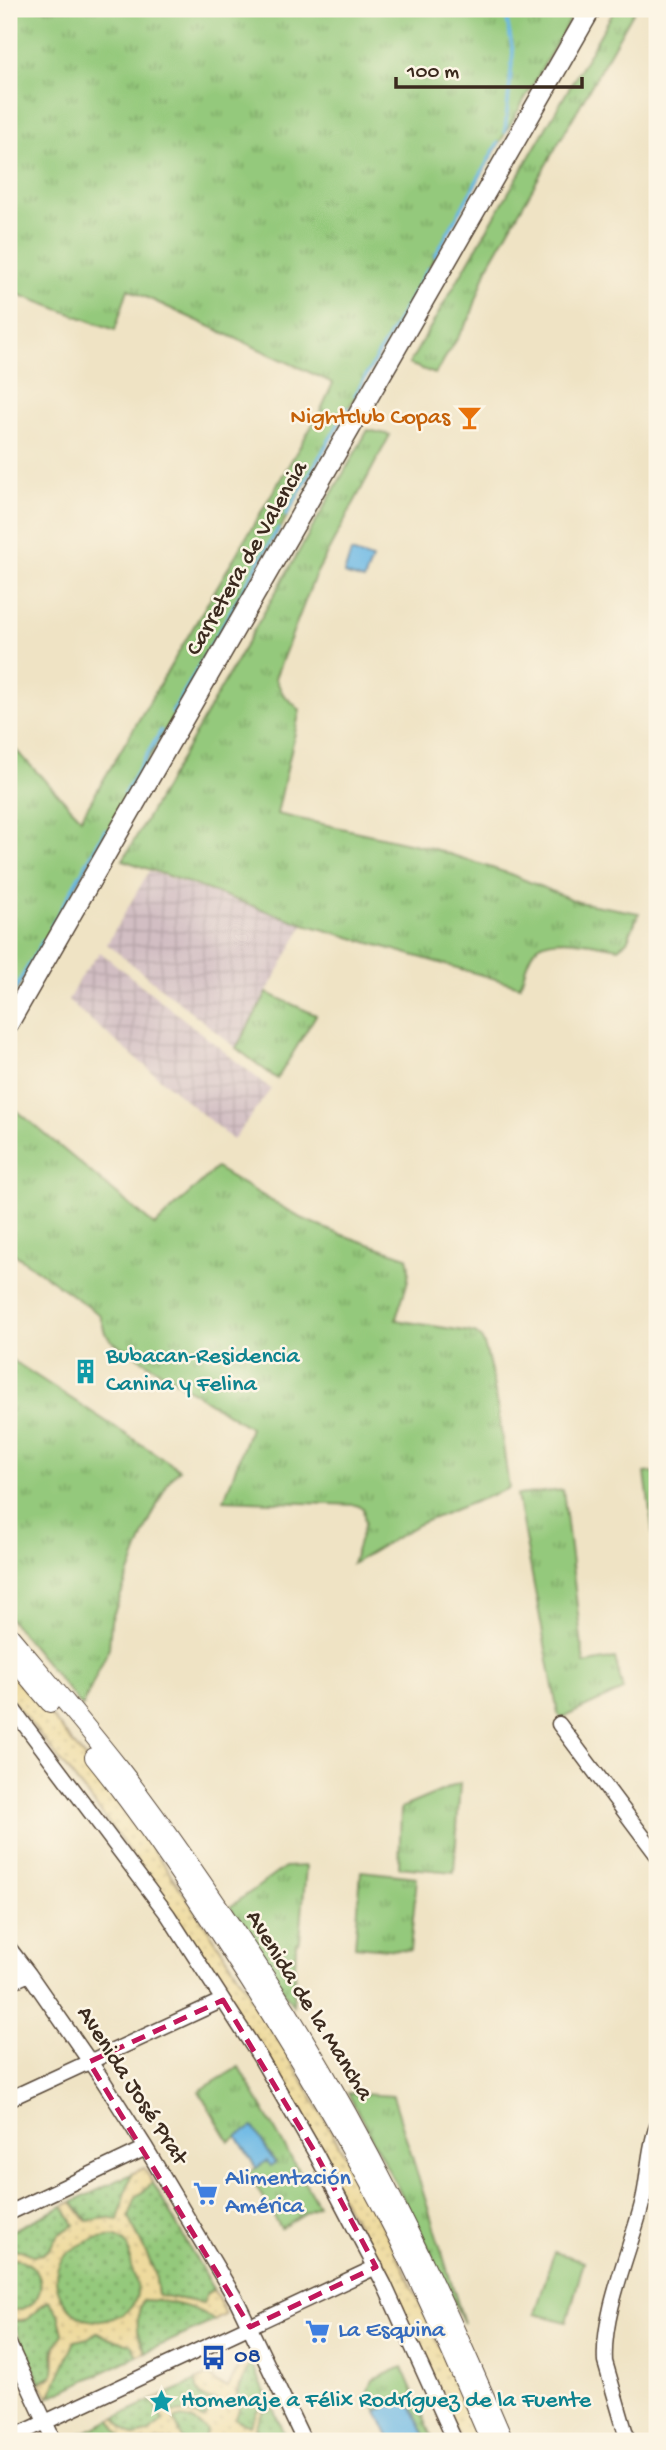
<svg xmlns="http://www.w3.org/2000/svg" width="666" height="2450" font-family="'Gochi Hand',sans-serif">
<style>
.industrial{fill:url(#industrial-grid)}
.grass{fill:url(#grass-tufts);stroke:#687a4c;stroke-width:2}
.sand{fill:url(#sand-dots);stroke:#94825e;stroke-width:2}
.park{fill:url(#park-dots);stroke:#687a4c;stroke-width:2}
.pitch{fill:#94c97b;stroke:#687a4c;stroke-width:2}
.water{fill:#6ab8e5;stroke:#527182;stroke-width:2}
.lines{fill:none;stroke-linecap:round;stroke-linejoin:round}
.stream{stroke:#6ab8e5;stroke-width:3.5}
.minor-casing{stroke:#564637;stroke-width:17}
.major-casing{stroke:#564637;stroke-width:20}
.highway-casing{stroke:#564637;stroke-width:22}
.minor{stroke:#fff;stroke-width:14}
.major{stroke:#fff;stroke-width:18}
.highway{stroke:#fff;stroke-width:19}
.marked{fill:none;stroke:#c2185b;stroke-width:5;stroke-dasharray:14 9;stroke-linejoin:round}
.labels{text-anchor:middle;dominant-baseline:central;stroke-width:5;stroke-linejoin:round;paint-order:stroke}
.food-label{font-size:24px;fill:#c56008;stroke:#fcf5e5;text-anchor:end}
.street-label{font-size:24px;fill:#3b2a1e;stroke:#fcf5e5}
.culture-label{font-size:24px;fill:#0d838f;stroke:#fcf5e5;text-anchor:start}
.shop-label{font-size:24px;fill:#366cbe;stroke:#fcf5e5;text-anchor:start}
.transit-label{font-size:24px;fill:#164399;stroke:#fcf5e5;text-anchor:start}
</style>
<defs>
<pattern id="industrial-grid" width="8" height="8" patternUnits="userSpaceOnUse" patternTransform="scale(1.75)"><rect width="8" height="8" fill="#d2bec3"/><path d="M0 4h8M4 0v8" fill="none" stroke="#b5a3a7"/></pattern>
<pattern id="grass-tufts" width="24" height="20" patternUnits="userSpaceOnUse" patternTransform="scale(1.75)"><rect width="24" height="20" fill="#94c97b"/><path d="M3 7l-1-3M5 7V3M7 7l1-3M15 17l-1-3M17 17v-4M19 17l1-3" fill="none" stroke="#7aa364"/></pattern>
<pattern id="sand-dots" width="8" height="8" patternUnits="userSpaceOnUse" patternTransform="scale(1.75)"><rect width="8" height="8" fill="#eeda9e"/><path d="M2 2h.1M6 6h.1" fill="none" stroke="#cdbb88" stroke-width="1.8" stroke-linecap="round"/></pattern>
<pattern id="park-dots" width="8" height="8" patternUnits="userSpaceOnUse" patternTransform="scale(1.75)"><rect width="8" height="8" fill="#94c97b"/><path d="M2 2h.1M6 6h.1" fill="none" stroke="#7aa364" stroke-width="1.8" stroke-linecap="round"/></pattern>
</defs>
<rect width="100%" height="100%" fill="#fcf5e5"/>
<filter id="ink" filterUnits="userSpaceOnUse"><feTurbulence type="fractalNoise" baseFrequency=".0143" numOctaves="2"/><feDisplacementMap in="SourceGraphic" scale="14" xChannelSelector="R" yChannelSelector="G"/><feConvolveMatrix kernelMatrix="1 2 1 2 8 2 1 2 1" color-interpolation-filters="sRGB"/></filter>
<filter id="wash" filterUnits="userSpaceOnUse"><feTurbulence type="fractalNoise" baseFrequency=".00686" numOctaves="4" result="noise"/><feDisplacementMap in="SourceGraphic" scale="28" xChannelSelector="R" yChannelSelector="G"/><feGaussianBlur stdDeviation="1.57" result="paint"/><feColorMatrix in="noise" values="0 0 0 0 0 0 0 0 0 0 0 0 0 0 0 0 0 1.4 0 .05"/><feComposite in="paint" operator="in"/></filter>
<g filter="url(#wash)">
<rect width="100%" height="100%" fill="#efe3c4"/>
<path class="industrial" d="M149 871 304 924 236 1048 107 944Z
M100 952 271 1089 233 1140 68 1001 79 979Z"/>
<path class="grass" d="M9 9H576L9 1004V743L81 818 320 412 333 383 128 289 115 330 9 291Z
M615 9H635L487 268 470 318 435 374 409 364Z
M368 430 390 435 315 576 275 678 283 694 300 710 277 814 431 848 510 874 578 902 639 913 627 941 618 948C597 945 550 931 534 950 527 958 524 975 520 986L304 924 123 860Z
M267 993 316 1015 277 1079 236 1048Z
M9 1104 155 1226 216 1168 299 1217 331 1231 407 1257C414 1278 400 1299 396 1320L470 1332C475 1333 476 1333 480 1337 492 1351 505 1462 509 1488L419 1524 352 1564 365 1523 363 1508 356 1505 224 1500 250 1428 112 1341 105 1333 100 1315 9 1250Z
M9 1358 179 1469 168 1482 147 1526 111 1621 109 1648 82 1707 9 1618Z
M657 1472V1565L645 1473Z
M563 1490 584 1664 615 1658 623 1690 562 1718 558 1714 517 1495Z
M460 1783 454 1872 399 1867 401 1808Z
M306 1866 300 1940 296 1944 293 2006 230 1907 285 1867Z
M361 1871 417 1877 410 1951 355 1946Z
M239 2067 318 2205 281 2228 248 2173 267 2161 275 2162 253 2127 229 2141 199 2091Z
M348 2093 393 2096 464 2323 421 2232Z
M402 2367 434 2441H427L407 2397 377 2411 368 2393 373 2380Z"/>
<path class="sand" d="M9 1665C149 1830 271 2013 372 2206 412 2282 447 2362 482 2441H461L377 2259 184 1930 103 1815 9 1696Z
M144 2168 153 2183 136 2197 129 2217 155 2272 158 2295 203 2303 206 2295 213 2289 226 2314 214 2321C195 2305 167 2302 143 2300 135 2318 136 2335 146 2352L137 2356 131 2344 110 2339 97 2332 88 2338 75 2341 61 2375 48 2398 40 2382 51 2378C60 2361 48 2353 63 2334L58 2314 48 2301 41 2305 29 2319 12 2321 9 2310C40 2313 53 2277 25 2262 20 2259 14 2259 9 2259V2250H21L35 2255 42 2254 49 2249 58 2235 74 2225 63 2206 72 2202 86 2221 104 2218 118 2219 131 2174Z
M249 2356 251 2362 236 2393 241 2405 236 2418 242 2423 250 2425 257 2410 269 2401 272 2406 263 2412 255 2427 267 2441H123L111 2420 116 2417 123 2428 135 2436 149 2432 163 2421 153 2400 163 2396 171 2413 186 2412 204 2419 217 2401C204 2400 196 2394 196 2381L209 2375 217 2383 228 2388 242 2360Z"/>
<path class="park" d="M131 2174 118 2220 105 2218 88 2221 73 2202Z
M153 2183 213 2289 206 2295 203 2303 158 2295 155 2272 129 2217 136 2197Z
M63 2206 74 2225 59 2234 49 2249 42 2254 33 2255 21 2250H9V2232Z
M116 2237C136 2247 127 2254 131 2267 136 2280 141 2289 134 2303 129 2312 121 2315 113 2318 87 2330 57 2306 56 2279 55 2251 93 2235 116 2237Z
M9 2259C14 2259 20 2259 25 2262 53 2276 40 2313 9 2310Z
M143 2300C167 2301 196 2305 214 2321L146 2352C136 2335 135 2318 143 2300Z
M50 2301 58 2314 63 2334C59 2340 53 2347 53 2355 55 2371 58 2375 40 2382L12 2321C36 2324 32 2307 50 2301Z
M97 2332 110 2339 131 2344 137 2356 50 2397 75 2341 88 2338Z
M251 2362 269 2401 257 2411 250 2425 244 2424 236 2419 241 2403 237 2394Z
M196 2381C196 2394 204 2402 218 2401L204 2419 186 2412 171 2413 163 2396Z
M153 2400 163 2421 149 2432 136 2436C127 2432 121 2427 116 2417Z
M272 2406 287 2441H267L255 2427 262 2413Z
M181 2418C192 2419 200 2423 207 2431L202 2441H184L174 2419Z
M111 2420 124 2441H93L76 2436Z"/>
<path class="pitch" d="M554 2252 584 2261 567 2322 535 2314Z"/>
<path class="water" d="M351 552 372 559 364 580 344 574Z
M253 2127 275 2163 271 2166 267 2161 256 2168 237 2136Z
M407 2397 427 2441H391L377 2411Z"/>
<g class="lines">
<path class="stream" d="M505 9 513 52 505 132
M435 256 498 143
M355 395 428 268
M286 515 348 408
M172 713 278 529
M124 794 161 731
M51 927 105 830
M9 999 43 941"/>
</g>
</g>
<g filter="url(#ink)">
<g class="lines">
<defs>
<path id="minor" d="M9 1704 168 1915 261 2059 316 2154 384 2284 455 2441
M559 1724 657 1855
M9 1948 29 1974 104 2082 146 2148 238 2303 304 2441
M9 1983 29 1974
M9 2099 223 2000
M9 2213 146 2148
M9 2344 54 2441
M9 2439 376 2267
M628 2441 605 2362C602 2312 631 2249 643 2200 649 2175 648 2149 657 2126"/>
<path id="major" d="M9 1635C46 1679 84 1723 120 1769 173 1837 221 1909 268 1981 362 2126 437 2283 504 2441
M9 1655 50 1703
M94 1757C142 1816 184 1879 225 1943 286 2036 343 2131 394 2230 429 2299 459 2370 490 2441"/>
<path id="highway" d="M9 1023 591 9"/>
</defs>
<use href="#minor" class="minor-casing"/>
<use href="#major" class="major-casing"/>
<use href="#highway" class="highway-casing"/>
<use href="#minor" class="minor"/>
<use href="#major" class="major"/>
<use href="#highway" class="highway"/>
</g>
</g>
<path class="marked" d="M223 2000 316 2154 376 2267 250 2327 89 2062Z"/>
<defs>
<symbol id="bar-bare" viewBox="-9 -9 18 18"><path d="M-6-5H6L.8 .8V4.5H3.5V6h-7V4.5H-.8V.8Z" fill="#e8710a" stroke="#fcf5e5" stroke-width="2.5" paint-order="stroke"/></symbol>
<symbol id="building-bare" viewBox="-9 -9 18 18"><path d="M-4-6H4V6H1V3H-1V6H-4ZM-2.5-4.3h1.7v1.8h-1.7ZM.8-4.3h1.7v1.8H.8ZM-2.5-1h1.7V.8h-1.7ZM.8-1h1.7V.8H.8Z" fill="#0f9aa8" stroke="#fcf5e5" stroke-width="2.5" paint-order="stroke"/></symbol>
<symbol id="supermarket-bare" viewBox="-9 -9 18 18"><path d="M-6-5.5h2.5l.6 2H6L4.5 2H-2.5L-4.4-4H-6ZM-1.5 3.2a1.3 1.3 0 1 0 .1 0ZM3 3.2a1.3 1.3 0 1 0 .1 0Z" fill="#3f7fe0" stroke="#fcf5e5" stroke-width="2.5" paint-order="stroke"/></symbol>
<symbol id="bus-bare" viewBox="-9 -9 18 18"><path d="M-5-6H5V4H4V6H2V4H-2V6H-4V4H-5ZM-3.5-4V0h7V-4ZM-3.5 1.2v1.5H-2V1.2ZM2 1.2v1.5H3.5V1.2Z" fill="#1a4fb4" stroke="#fcf5e5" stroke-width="2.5" paint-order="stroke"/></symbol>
<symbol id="sight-bare" viewBox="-9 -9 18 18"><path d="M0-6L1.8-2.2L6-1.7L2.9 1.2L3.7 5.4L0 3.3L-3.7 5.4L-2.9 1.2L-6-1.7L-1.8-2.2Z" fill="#0f9aa8" stroke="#fcf5e5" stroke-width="2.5" paint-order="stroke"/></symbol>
</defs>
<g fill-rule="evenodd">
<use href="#bar-bare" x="452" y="400" width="35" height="35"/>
<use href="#building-bare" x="68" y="1354" width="35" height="35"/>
<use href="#supermarket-bare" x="188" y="2176" width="35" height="35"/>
<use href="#supermarket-bare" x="300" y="2314" width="35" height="35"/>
<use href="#bus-bare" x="196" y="2340" width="35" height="35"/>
<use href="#sight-bare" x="144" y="2384" width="35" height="35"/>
</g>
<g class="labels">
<g class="food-label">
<text x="450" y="418">Nightclub Copas</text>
</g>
<g class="street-label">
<text transform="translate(248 559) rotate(-60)">Carretera de Valencia</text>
<text transform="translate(308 2006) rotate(58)">Avenida de la Mancha</text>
<text transform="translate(131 2086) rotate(57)">Avenida José Prat</text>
</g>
<g class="culture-label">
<text x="106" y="1357">Bubacan-Residencia<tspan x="106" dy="28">Canina y Felina</tspan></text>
<text x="181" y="2401">Homenaje a Félix Rodríguez de la Fuente</text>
</g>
<g class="shop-label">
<text x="225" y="2179">Alimentación<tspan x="225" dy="28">América</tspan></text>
<text x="338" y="2331">La Esquina</text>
</g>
<g class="transit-label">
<text x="234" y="2357">08</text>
</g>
</g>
<rect width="666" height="2450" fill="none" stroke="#fcf5e5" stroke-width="35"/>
<path d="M396 77v10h186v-10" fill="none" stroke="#3b2a1e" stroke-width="3.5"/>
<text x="407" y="77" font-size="21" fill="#3b2a1e" stroke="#fcf5e5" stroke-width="5" paint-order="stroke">100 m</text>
</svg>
